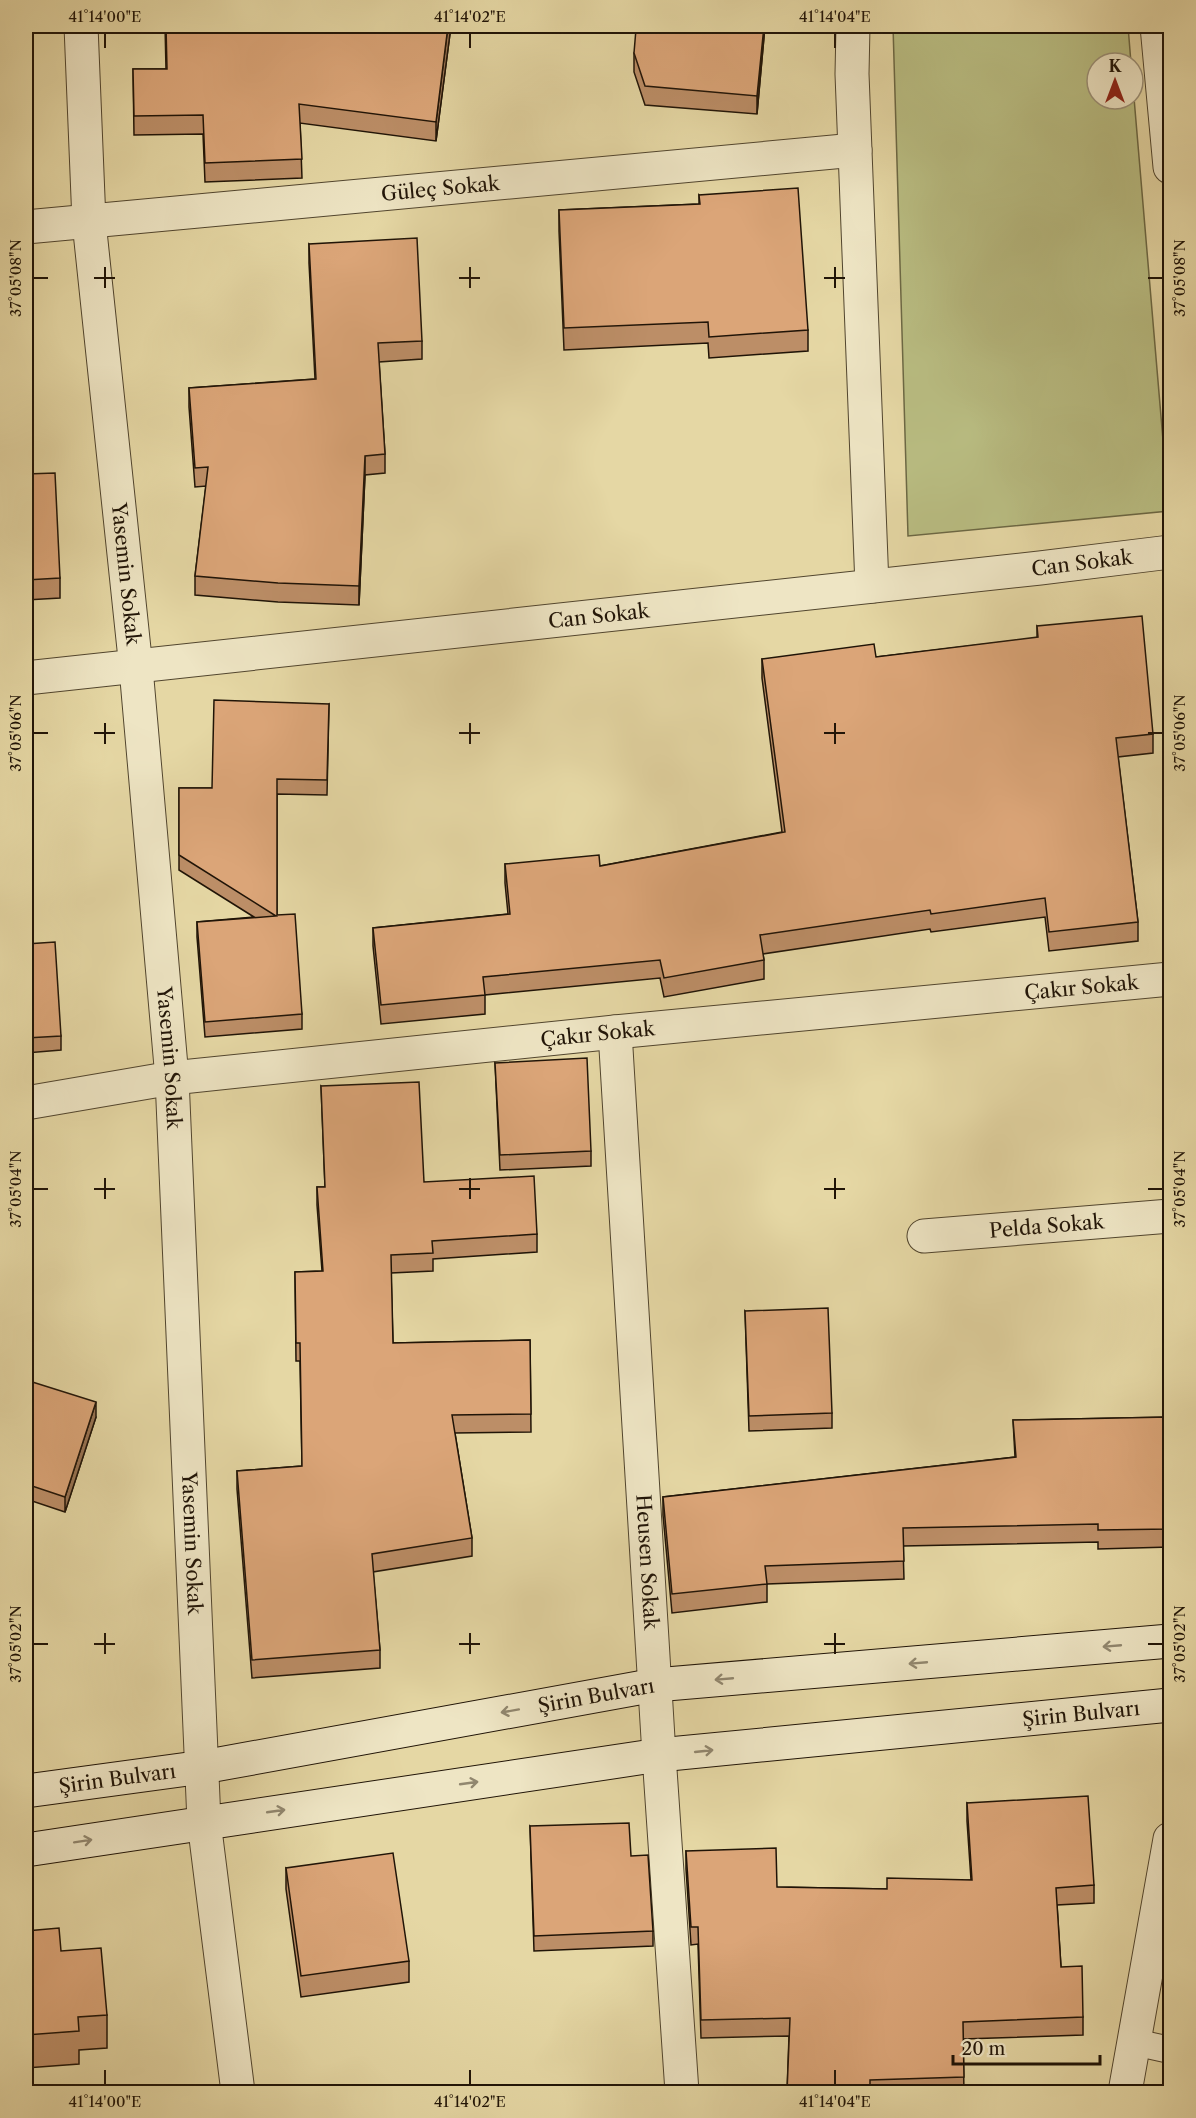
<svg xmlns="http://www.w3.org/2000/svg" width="1196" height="2118" font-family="'Libre Caslon Text',serif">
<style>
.green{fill:#b9bd82;stroke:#6c6844;stroke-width:1.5}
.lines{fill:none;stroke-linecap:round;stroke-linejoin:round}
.lane-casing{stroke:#51452e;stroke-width:28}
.street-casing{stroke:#51452e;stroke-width:35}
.secondary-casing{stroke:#201407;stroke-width:35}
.lane{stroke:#eee5c4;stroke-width:26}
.street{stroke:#eee5c4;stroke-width:33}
.secondary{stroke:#eee5c4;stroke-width:33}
.wall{fill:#bc8e67;stroke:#201407;stroke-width:1.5}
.shaded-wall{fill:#997454;stroke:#201407;stroke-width:1.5}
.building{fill:#dba578;stroke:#201407;stroke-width:1.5}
.oneway{stroke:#91876f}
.ticks{fill:none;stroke:#201407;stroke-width:2}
.labels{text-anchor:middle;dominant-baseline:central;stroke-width:6;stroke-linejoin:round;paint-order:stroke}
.street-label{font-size:20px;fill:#201407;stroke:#eee5c4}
.neatline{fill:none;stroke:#201407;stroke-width:2}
.ticks-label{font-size:15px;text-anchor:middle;fill:#201407}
</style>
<rect width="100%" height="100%" fill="#e5d7a4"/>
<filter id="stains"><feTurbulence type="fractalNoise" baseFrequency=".00333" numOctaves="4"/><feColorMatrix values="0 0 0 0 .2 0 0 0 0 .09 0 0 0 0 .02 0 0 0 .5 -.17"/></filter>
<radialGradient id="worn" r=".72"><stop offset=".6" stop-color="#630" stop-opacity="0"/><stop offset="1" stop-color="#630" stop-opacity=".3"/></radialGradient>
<path class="green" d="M893 26H1128L1131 63H1097V99H1133V86L1169 511 908 536Z"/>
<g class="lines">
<defs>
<path id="lane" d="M1134 2042 1170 2050"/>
<g id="street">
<path id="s1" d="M81 26 89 222 136 668 172 1078 204 1822 238 2092"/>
<path d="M853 26 852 74 872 586"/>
<path d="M1157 26 1170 167"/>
<path id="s2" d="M26 227 855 150"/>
<path id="s3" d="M26 678 1040 568 1170 552"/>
<path id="s4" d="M615 1032 659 1755 682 2092"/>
<path id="s5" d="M26 1103 172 1078 615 1032 1170 979"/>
<path id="s6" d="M924 1236 1170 1216"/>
<path d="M1125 2092 1170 1839"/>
</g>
<g id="secondary">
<path id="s7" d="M26 1791 203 1767 655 1685 1170 1641"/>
<path id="s8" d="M26 1850 659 1755 1170 1705"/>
</g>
</defs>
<use href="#lane" class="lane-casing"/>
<use href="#street" class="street-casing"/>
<use href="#secondary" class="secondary-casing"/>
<use href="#lane" class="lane"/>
<use href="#street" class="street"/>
<use href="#secondary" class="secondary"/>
</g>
<path class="wall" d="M165 26H451L436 141 300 123 302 178 205 182 203 134 134 135 133 69H166Z
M765 26 757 114 645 105 634 72V53L647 30Z
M699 195 808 330V351L709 358 708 343 564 350 559 231V210L699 204Z
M309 244 422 341V359L379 362 385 454V473L365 475 359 605 278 602 195 595V576L206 486 195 487 189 407V388L315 379 309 263Z
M26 474 60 578V598L26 600Z
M1037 626 1153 734V753L1118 757 1138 922V941L1049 951 1045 917 931 932 930 929 763 954 764 960V979L664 997 660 978 485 995V1014L381 1024 373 946V928L508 914 505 883V864L600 866 782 832 762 678V659L876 657 1037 638Z
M329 704 327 795 277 794V915L302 1014V1029L205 1037 197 937V922L254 917 179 870V788H212Z
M26 944 61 1036V1050L26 1053Z
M495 1063 591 1151V1166L500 1170Z
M321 1086 424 1182 537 1234V1252L433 1259V1271L391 1273 393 1343 530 1340 531 1432 455 1433 472 1538V1556L373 1572 380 1650V1668L252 1678 237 1489V1471L302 1466 300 1361H296L295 1272 322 1271 317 1205V1187H325Z
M745 1311 832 1413V1428L749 1431Z
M26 1380 96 1417 65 1512 26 1499Z
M1170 1417V1547L1098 1549V1542L903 1546 904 1579 767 1584V1602L672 1613 663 1515V1497L1015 1457 1013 1420Z
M967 1803 1094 1885V1903L1057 1905 1061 1967 1083 2017V2035L963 2039 964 2092H787L789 2036 701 2038 698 1944 691 1945 686 1869V1851L777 1887 887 1889 971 1880 967 1821Z
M530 1826 653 1931V1946L534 1951Z
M286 1868 409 1961V1982L301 1997 286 1889Z
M26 1931 61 1951 107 2015V2048L79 2050V2064L26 2068Z"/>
<path class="shaded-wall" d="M448 26H451L436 141V122Z
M764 26H765L757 114V96Z
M365 456V475L359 605V586Z
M96 1402V1417L65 1512V1497Z"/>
<path class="building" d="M166 26H448L436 122 299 104 302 159 205 163 203 115 134 116 133 69H167Z
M648 26H764L757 96 645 86 634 53 636 29 647 30Z
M798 188 808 330 709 337 708 322 564 328 559 210 700 204 699 195Z
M417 238 422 341 378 343 385 454 365 456 359 586 278 583 195 576 208 467 195 468 189 388 316 379 309 244Z
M55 473 60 578 26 580V474Z
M1142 616 1153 734 1116 738 1138 922 1049 932 1045 898 931 914 930 910 760 935 764 960 664 978 660 960 483 977 485 995 381 1005 373 928 510 914 505 864 599 855 600 866 785 832 762 659 874 644 876 657 1038 637 1037 626Z
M214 700 329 704 327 780 277 779V915L295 914 302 1014 205 1022 197 922 276 916 179 855V788H212Z
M55 942 61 1036 26 1038V944Z
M587 1058 591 1151 500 1155 495 1063Z
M419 1082 424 1182 534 1176 537 1234 432 1241 433 1253 391 1255 393 1343 530 1340 531 1414 452 1415 472 1538 372 1554 380 1650 252 1660 237 1471 302 1466 300 1343H296L295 1272 323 1271 317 1187H325L321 1086Z
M828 1308 832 1413 749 1416 745 1311Z
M26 1380 96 1402 65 1497 26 1484Z
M1170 1417V1529L1098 1530V1524L903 1528 904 1561 765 1566 767 1584 672 1594 663 1497 1016 1457 1013 1420Z
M1088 1796 1094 1885 1056 1888 1061 1967 1082 1966 1083 2017 963 2022 964 2077 870 2080V2092H787L790 2018 701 2020 698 1927H691L686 1851 776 1848 777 1887 887 1889V1878L972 1880 967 1803Z
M629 1823 631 1856 648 1855 653 1931 534 1936 530 1826Z
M393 1853 409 1961 301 1976 286 1868Z
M59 1928 61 1951 101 1948 107 2015 78 2017 79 2031 26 2035V1931Z"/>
<defs><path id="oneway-shaft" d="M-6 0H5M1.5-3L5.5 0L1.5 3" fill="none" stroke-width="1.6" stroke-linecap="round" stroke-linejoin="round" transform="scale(1.5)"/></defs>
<g class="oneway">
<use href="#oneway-shaft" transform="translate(1112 1646) rotate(175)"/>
<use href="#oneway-shaft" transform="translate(918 1663) rotate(175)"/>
<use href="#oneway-shaft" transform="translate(724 1679) rotate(175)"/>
<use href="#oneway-shaft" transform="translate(510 1711) rotate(170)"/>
<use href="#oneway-shaft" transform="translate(704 1751) rotate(-6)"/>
<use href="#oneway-shaft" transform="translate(469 1783) rotate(-8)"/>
<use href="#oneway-shaft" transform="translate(276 1811) rotate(-8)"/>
<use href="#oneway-shaft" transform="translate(83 1841) rotate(-9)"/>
</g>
<path class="ticks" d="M105 33V48M470 33V48M835 33V48M105 267V288M470 267V288M835 267V288M33 278H48M94 278H115M459 278H480M824 278H845M1148 278H1163M105 723V744M470 723V744M835 723V744M33 733H48M94 733H115M459 733H480M824 733H845M1148 733H1163M105 1178V1199M470 1178V1199M835 1178V1199M33 1189H48M94 1189H115M459 1189H480M824 1189H845M1148 1189H1163M105 1633V1654M470 1633V1654M835 1633V1654M33 1644H48M94 1644H115M459 1644H480M824 1644H845M1148 1644H1163M105 2070V2085M470 2070V2085M835 2070V2085"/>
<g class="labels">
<g class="street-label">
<text stroke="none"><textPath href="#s2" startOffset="416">Güleç Sokak</textPath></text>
<text stroke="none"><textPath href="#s3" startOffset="1062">Can Sokak</textPath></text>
<text stroke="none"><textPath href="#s1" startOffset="550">Yasemin Sokak</textPath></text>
<text stroke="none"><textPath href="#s3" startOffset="576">Can Sokak</textPath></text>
<text stroke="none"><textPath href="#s5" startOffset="1062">Çakır Sokak</textPath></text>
<text stroke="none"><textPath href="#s5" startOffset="576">Çakır Sokak</textPath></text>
<text stroke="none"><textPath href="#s1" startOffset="1036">Yasemin Sokak</textPath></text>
<text stroke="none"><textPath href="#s6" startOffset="123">Pelda Sokak</textPath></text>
<text stroke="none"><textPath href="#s1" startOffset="1522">Yasemin Sokak</textPath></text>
<text stroke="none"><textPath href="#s4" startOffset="531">Heusen Sokak</textPath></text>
<text stroke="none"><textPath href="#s7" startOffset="578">Şirin Bulvarı</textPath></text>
<text stroke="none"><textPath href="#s8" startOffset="1064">Şirin Bulvarı</textPath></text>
<text stroke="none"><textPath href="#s7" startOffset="92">Şirin Bulvarı</textPath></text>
</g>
</g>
<rect width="1196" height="2118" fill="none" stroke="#e5d7a4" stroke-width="66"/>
<g transform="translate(1115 81)"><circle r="28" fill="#eee5c4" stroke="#9c9178" stroke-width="1.5"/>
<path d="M0-4.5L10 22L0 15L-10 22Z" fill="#8f2418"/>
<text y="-9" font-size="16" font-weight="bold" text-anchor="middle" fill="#201407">K</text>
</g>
<path d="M953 2055v9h147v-9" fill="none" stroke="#201407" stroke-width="3"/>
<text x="962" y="2055" font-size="18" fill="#201407" stroke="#eee5c4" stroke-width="4.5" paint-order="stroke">20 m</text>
<rect x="33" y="33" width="1130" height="2052" class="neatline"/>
<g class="ticks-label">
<text x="105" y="22">41°14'00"E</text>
<text x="470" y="22">41°14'02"E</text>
<text x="835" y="22">41°14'04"E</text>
<text transform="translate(16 278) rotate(-90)" y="5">37°05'08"N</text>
<text transform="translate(1180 278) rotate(-90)" y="5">37°05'08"N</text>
<text transform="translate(16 733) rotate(-90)" y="5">37°05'06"N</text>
<text transform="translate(1180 733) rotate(-90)" y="5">37°05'06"N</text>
<text transform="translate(16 1189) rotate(-90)" y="5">37°05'04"N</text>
<text transform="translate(1180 1189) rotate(-90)" y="5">37°05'04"N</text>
<text transform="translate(16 1644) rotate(-90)" y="5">37°05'02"N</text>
<text transform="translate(1180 1644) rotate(-90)" y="5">37°05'02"N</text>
<text x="105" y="2107">41°14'00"E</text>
<text x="470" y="2107">41°14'02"E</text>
<text x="835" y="2107">41°14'04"E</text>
</g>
<rect width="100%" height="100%" filter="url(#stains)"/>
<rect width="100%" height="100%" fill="url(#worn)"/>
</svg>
